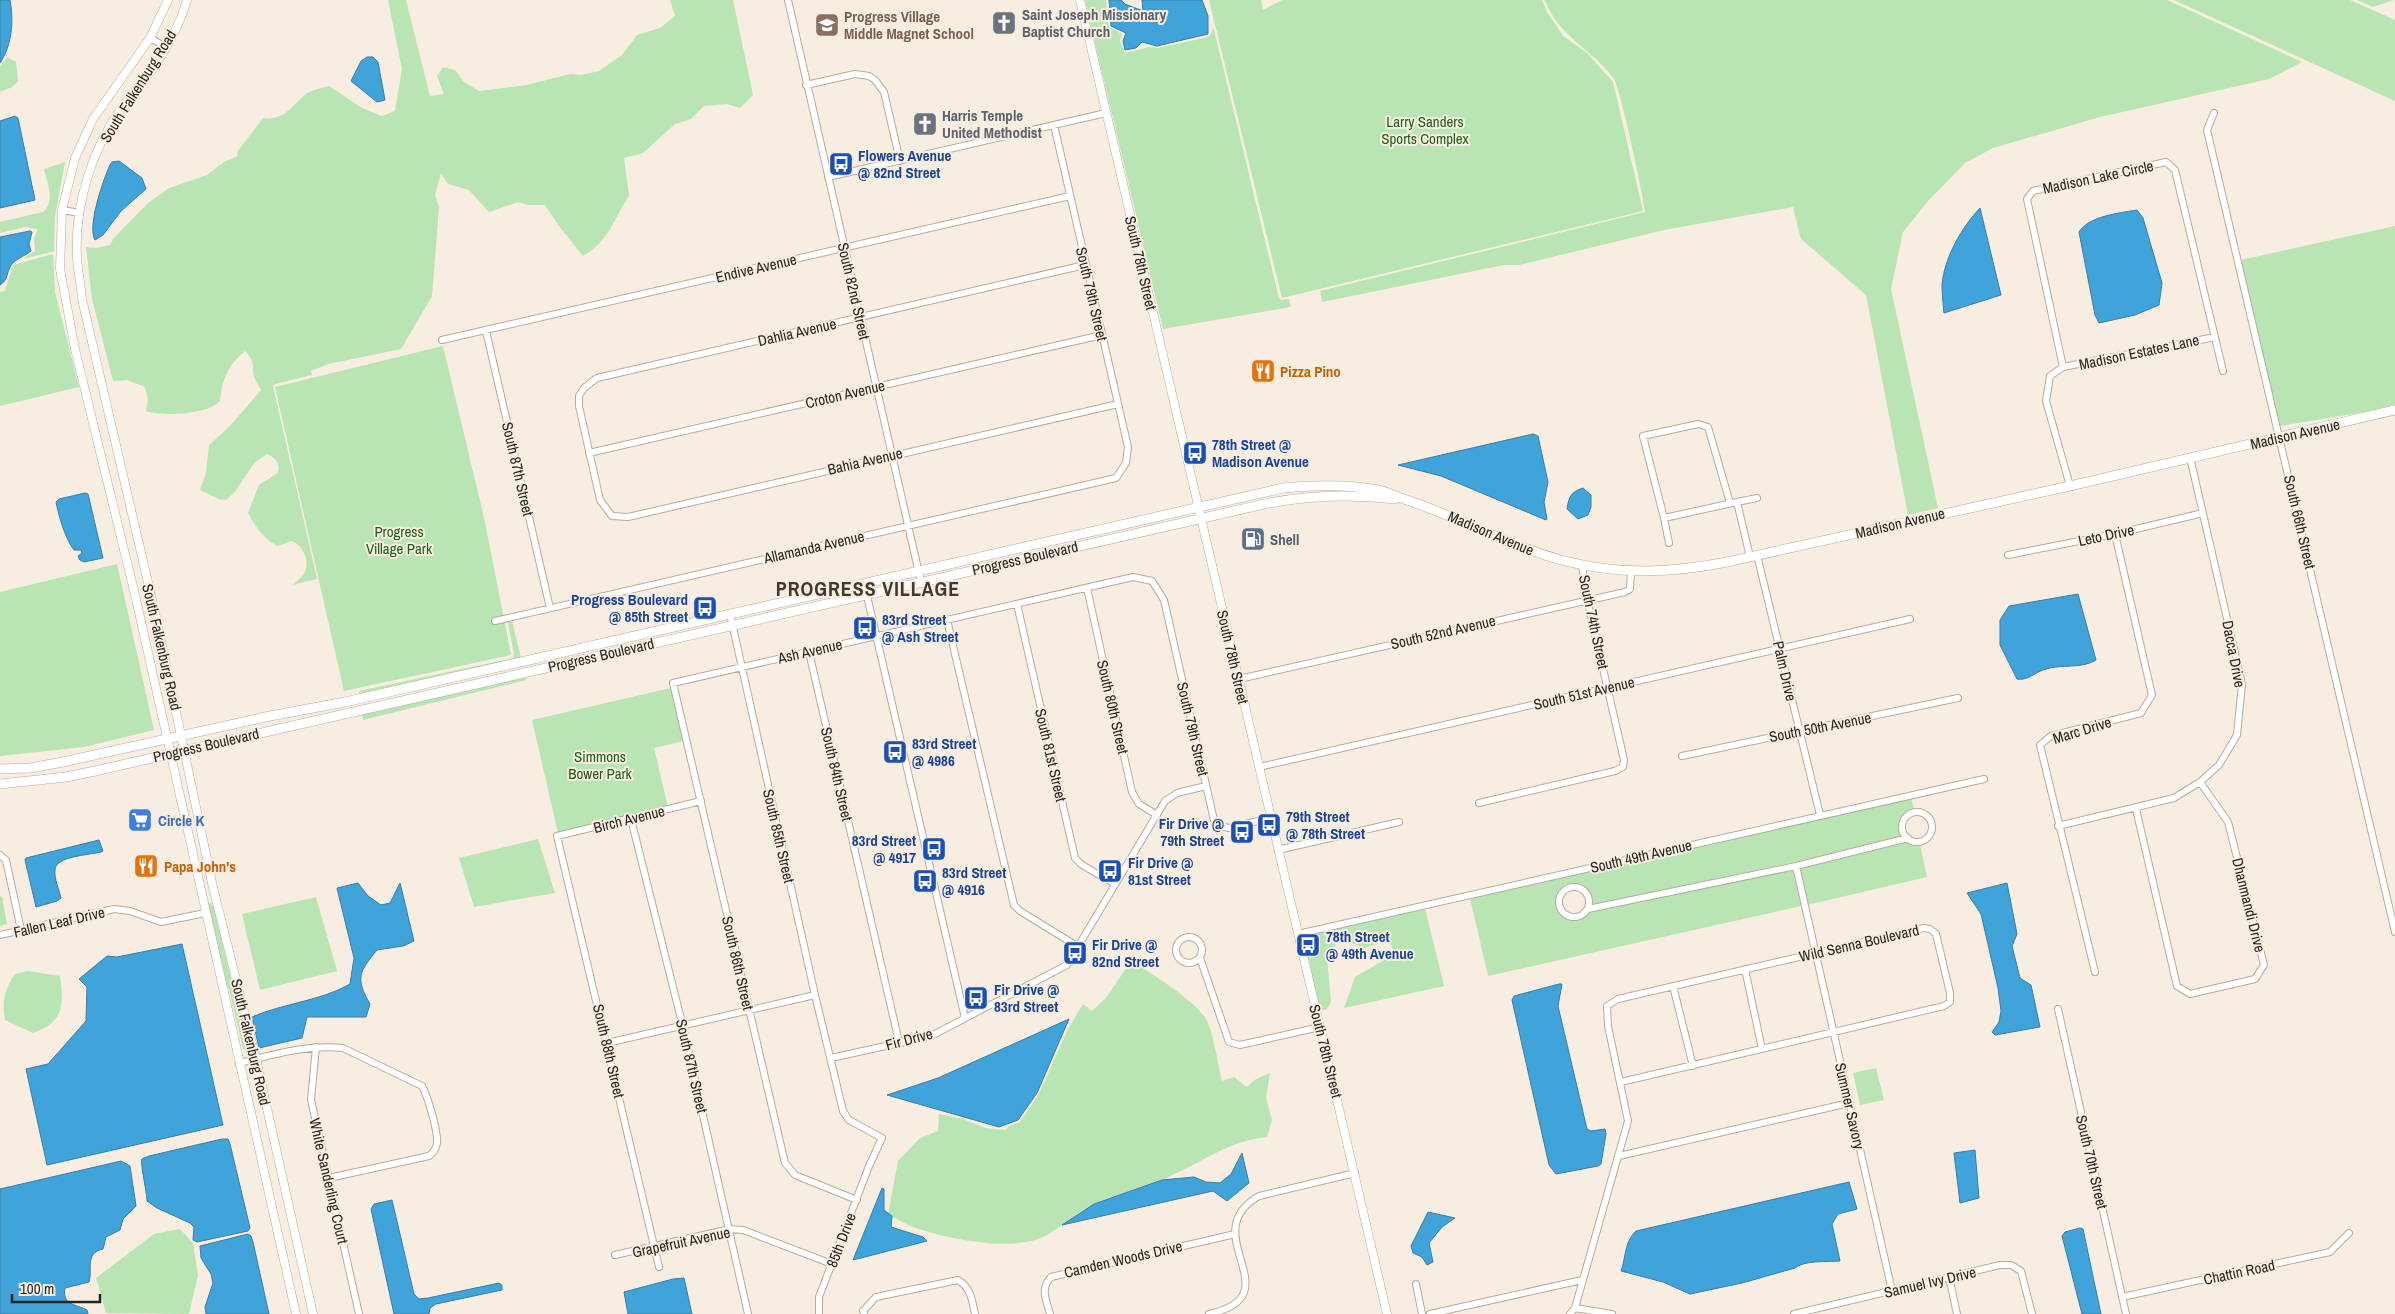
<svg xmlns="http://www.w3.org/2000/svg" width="2395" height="1314" font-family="'Archivo Narrow',sans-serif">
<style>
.green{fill:#b9e4b3}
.water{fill:#40a4db;stroke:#397ea3}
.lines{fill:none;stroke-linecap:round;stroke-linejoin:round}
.minor-casing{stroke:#b5aca0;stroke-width:8}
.tertiary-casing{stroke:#b5aca0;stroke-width:9}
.secondary-casing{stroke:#b5aca0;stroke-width:10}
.minor{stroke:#fff;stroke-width:6}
.tertiary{stroke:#fff;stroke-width:8}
.secondary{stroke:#fff;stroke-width:9}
.labels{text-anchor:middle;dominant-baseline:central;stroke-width:4;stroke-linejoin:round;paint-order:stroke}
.worship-label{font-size:15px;font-weight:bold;fill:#5b616d;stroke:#f8ede1;text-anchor:start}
.education-label{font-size:15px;font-weight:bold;fill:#785e54;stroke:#f8ede1;text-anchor:start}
.street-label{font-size:15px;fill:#282520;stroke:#f8ede1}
.park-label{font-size:15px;fill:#1e5f18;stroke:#f8ede1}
.transit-label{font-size:15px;font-weight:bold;fill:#164399;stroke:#f8ede1;text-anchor:start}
.food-label{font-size:15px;font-weight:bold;fill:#c56008;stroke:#f8ede1;text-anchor:start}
.service-label{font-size:15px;font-weight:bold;fill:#4e5e75;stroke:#f8ede1;text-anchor:start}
.shop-label{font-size:15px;font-weight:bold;fill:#366cbe;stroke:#f8ede1;text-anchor:start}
.district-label{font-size:20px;font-weight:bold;letter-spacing:1px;fill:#413930;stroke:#f8ede1}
</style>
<rect width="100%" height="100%" fill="#f8ede1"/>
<path class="green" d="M388 0H406L430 96 444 94 437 76 443 67 455 70 464 82 479 91 527 85 570 74 581 75 599 71 622 55 637 35 660 28 675 16 670 0H733L753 95 740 108 727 104 704 106 691 119 675 124 643 153 624 158 629 196C612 221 611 239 583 256L559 226 545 205H528L518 202 489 212 469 190 448 184 441 173 435 195 439 207 432 296 401 349 328 364 311 371 312 375 275 384 273 386 317 579 292 585C296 582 301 578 304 574 311 562 303 544 291 541L278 546C263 539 256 527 248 513L259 485 278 473C280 463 276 458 267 454L254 463 235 492 226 500 219 499 200 490 206 473 209 445 231 425 261 390C259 386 257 383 255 379 250 367 258 364 245 351 228 365 222 380 220 401 216 404 211 408 206 409 192 414 160 416 146 411L148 400 145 387 127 380 113 381 92 299 86 247 96 248 110 245 114 238 147 204 169 188 207 175 224 162 238 156 237 152 263 118C285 121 291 106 306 94 312 90 322 88 329 86L362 108 382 116 395 111 402 69Z
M1085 0H1106L1109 27 1122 34 1120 41 1125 53 1149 47 1158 48 1208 37 1212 33 1213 26 1279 298 1282 300 1289 299 1291 307 1163 329Z
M1209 0H1261L1263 10 1282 0H1542L1547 12 1563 36 1587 53 1613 82 1643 211 1282 298Z
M1545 0H2167L2302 62 2269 79 2100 117 1993 148 1965 163 1928 201 1903 232 1891 289 1938 508 1908 515 1866 295 1801 239 1793 207 1664 230 1519 265H1504L1322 302 1320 291 1645 212C1644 198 1620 87 1614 79 1593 50 1557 35 1545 0Z
M2174 0H2350L2395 20V101Z
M2357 0H2394L2373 7Z
M7 57 16 62 18 81 12 87 0 92V67Z
M65 162 55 216 54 251 23 259 35 251 34 238 38 229 25 227 0 233V222L43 212C56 201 47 183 44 169Z
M2395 226V407L2280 426 2241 260Z
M53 254 55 292 79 387 0 406V292L5 291 13 265Z
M443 346 485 522 511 655 344 691 275 387Z
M117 564 154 730 84 747 0 756V592Z
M512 621 521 658 359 695V691L513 658 514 655 508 622Z
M525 676 526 680 363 720 362 713Z
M671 688 684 741 654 748 668 807 558 833 532 720Z
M1911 798 1914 809C1901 813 1898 824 1902 836L1795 862 1592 905C1591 897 1589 890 1581 886 1546 870 1550 945 1590 912L1794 869 1801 906 1488 976 1470 898Z
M538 839 555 893 474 907 459 858Z
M1907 841 1920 844 1927 877 1807 905 1799 868Z
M0 896 2 897 7 924 0 926Z
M316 897 337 971 260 990 242 914Z
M207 903H211L214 908 245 1035V1050L243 1049 229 989 222 976Z
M1425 908 1444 986 1344 1008 1355 977 1391 956C1394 949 1392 943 1385 941L1364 948 1348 942 1337 943 1327 957 1331 1002 1327 1009 1319 1011 1301 936Z
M1131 961C1149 972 1198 1002 1207 1021 1214 1035 1218 1065 1222 1081L1234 1077 1247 1087 1256 1079 1270 1073 1266 1098 1272 1120 1267 1137C1231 1141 1214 1155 1183 1170 1171 1175 1160 1182 1148 1187 1130 1193 1111 1195 1094 1204 1075 1213 1061 1228 1043 1237 1011 1252 949 1239 916 1228 906 1225 897 1219 888 1214L898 1161 920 1138 938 1131 939 1114 963 1119 985 1128 1006 1130 1009 1126 1020 1122 1039 1094 1068 1029 1083 1004 1092 1011 1106 998Z
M28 971 60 976C64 1005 64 1022 33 1033L5 1020C2 1003 4 989 15 974Z
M1876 1068 1884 1100 1860 1105 1853 1073Z
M180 1229 193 1243 198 1275 189 1314 106 1313 96 1278 154 1234Z"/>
<path class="water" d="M0 0H10C14 21 12 45 0 63Z
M1109 0H1121L1125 4 1143 11 1142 0H1202L1208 16V34L1157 46 1142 42 1136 48 1125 50 1123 41 1126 33 1111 26Z
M367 57H373L378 62 385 100 377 102 351 81 361 61Z
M15 116 18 118 35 200 0 208V121Z
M119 161 142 178 146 189 121 211 103 235 95 240C87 227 103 180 110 165L112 162Z
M1980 208 2001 295 1944 313C1943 304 1942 294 1942 285 1944 258 1962 227 1980 208Z
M2137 210 2143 218 2162 283 2159 305 2135 315 2099 323 2095 315 2079 232C2089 216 2119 213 2137 210Z
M30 231 32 232 29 244 31 251C24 257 15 258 10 267 6 275 8 280 0 285V237Z
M1533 434 1538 436 1548 482 1544 502 1547 519 1546 520 1441 476 1398 465Z
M1583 488 1591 495V507L1588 515 1578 519 1567 509C1569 496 1571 492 1583 488Z
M85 493 88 494 103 558 84 562 80 560 78 556 82 553 81 550H74C65 538 59 517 56 502L59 499Z
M2078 594 2096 660C2082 669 2061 664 2046 669 2035 672 2028 681 2017 679L2000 645V620L2009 606Z
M99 840 103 851 101 852C90 855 55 856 55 870 54 879 59 889 61 898L57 901 36 907 25 860 26 858Z
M358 883 368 896 381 905 390 903 400 883 414 941 403 946 377 950C359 972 355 978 370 1004L366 1017H307L302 1038 259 1048 252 1017C284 1003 321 1001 350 984L354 958 337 888Z
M2007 883 2017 934 2012 946 2020 978 2031 985 2040 1027 1995 1035 1992 1032 1999 1022 2001 1011 1998 988 1981 914 1967 893Z
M182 944 223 1125 47 1165 26 1069 48 1064 86 1021 87 987 79 979 107 956 117 957Z
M1559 984H1562L1558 1006 1587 1129 1591 1131 1605 1129 1606 1134 1601 1164 1598 1166 1556 1174 1549 1165 1512 1000 1514 996Z
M1069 1019 1037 1093 1018 1120 999 1127 887 1095 938 1078Z
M222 1139H228L230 1144 250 1228 248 1231 197 1242 193 1240 194 1227 190 1223 157 1208 147 1201C147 1192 140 1164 142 1159L149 1156Z
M1975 1150 1979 1198 1960 1203 1954 1153Z
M1242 1153 1249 1183 1227 1201 1213 1191 1062 1225 1094 1204 1162 1180 1194 1177 1206 1182 1220 1183 1231 1174Z
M121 1161 130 1166 136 1206 123 1219 120 1230 106 1237 103 1249C84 1253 93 1270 89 1282L65 1288C62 1305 75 1304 87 1310L88 1314H0V1189Z
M1849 1182 1857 1209 1838 1214 1832 1224 1840 1261C1828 1262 1804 1260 1795 1268L1742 1283 1690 1294 1663 1282 1621 1271C1626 1258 1624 1242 1636 1231Z
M882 1188 884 1189V1210L892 1216 891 1227 923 1237 927 1241 853 1260Z
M392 1200 414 1294 419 1299 428 1298 499 1283 502 1285V1290L436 1304 430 1308 429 1314H394L371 1209 374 1204Z
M1428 1212 1455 1218 1442 1227 1429 1243 1433 1262 1427 1265 1422 1257 1413 1253 1411 1246Z
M2080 1228 2083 1229 2101 1314H2082L2062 1236 2065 1232Z
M248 1234 251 1236 253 1242 269 1314H206L205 1307 213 1283 211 1274 201 1258 200 1246Z
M684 1278 692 1314H628L624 1292 673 1279Z"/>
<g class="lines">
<defs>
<path id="minor" d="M788 0 921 582
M150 38 166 47
M806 85 855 74 869 76 875 80 884 92 900 161
M2214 113 2207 130 2395 932
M828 177 1106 113
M62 210 80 213
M1085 265 597 378 584 388 579 396V406L600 500 612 516 628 517 1118 404
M486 331 550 608
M442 340 1070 196
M2063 367 2027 199 2033 191 2166 162 2175 170 2223 371
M589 453 1102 335
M2070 486 2046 401 2050 376 2063 367 2215 337
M1737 502 1757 498
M1730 503 1708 427 1698 424 1643 436 1664 518 1737 502 1750 557
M1664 518 1669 543
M1757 555 1820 815
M2008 555 2115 534 2203 513
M864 583 965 1018
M1087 588 1132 792 1139 804 1157 815
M1017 604 1075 858 1082 865 1115 884
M730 614 815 995 843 1111 849 1120 882 1138 869 1166 819 1297V1314
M947 620 1014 905 1020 911 1077 946
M495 621 1116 478 1126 463 1128 447 1054 125
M809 652 899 1042
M1239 679 1625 592 1630 589 1631 572
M1682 756 1958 698
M1259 767 1910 619
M1479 803 1615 771 1623 767 1624 760 1587 599 1582 565
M2136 809 2177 986 2190 994 2255 979 2264 965 2228 822 2200 782
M1902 827a15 15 0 1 1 30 0a15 15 0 1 1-30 0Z
M631 819 683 1027 748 1314
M2058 826 2174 798 2200 782 2219 765 2237 735 2242 684 2190 457
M1278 850 1399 822
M0 855 6 860 21 930
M1559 902a15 15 0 1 1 30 0a15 15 0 1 1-30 0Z
M1588 909 1796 866
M1298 934 1984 779
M0 935 114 909 130 911 161 922 205 913
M1176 950a13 13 0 1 1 26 0a13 13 0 1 1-26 0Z
M1200 958 1229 1042 1240 1045 1320 1027
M1745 969 1762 1049
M2095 972 2040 745 2051 736 2141 713 2152 695 2115 534
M1673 986 1693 1066
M2058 1009 2126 1314
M607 1043 815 995
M316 1047 311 1100 359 1314
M831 1058 931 1036 1067 965 1165 801 1177 793 1206 786
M239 1063C273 1055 307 1044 343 1048L422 1086C428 1097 438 1131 437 1143 436 1150 433 1153 429 1156L329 1178
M1619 1156 1849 1103
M857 1200 795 1175 785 1163 673 683 1133 577 1152 581 1164 600 1214 820 1220 826 1229 828 1270 818
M615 1255 730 1229 743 1230 832 1264
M659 1267 557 836 701 801
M1949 1277 1957 1314
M1416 1284 1422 1314
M1892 1291 1796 866 1908 838
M2122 1297 2330 1252 2349 1233
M1575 1308 1612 1314
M864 1314 863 1311 876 1297 958 1280C971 1288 972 1300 975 1314
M1050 1314C1046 1300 1040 1288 1051 1277L1235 1234
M1209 1314C1295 1295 1193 1234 1259 1196L1355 1173
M1430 1314 1582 1280
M1570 1314 1575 1308 1628 1121 1608 1026 1607 1006 1618 999 1924 928 1930 929 1936 934 1950 993V1002L1944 1006 1621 1082
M1794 1314 2000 1265H2011L2021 1271 2032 1314"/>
<path id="tertiary" d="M168 0 150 38 93 119 75 158 62 210 60 269 75 349 136 599 296 1314
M187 0C180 24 166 51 151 71 142 83 131 94 122 107 92 149 74 206 77 258 78 272 81 286 82 299L156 617 212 883 256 1059 313 1314
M1080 0 1387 1314"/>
<path id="secondary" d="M0 769 30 768 63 762 270 716 345 702 1283 488C1314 485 1347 484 1378 490 1389 492 1399 498 1410 501 1462 519 1514 548 1565 561 1620 575 1672 573 1727 562L2070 486 2395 410
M0 784 66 777 95 771 1269 503C1311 495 1353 494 1395 499"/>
</defs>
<use href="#minor" class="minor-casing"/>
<use href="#tertiary" class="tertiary-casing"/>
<use href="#secondary" class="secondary-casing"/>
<use href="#minor" class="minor"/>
<use href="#tertiary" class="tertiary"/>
<use href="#secondary" class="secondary"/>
</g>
<defs>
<symbol id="church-square" viewBox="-11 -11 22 22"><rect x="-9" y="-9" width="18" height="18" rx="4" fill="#6b7280" stroke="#f8ede1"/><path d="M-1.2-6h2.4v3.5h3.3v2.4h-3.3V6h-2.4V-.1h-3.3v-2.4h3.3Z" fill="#fff"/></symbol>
<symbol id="school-square" viewBox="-11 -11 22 22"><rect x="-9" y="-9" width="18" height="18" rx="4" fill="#8d6e63" stroke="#f8ede1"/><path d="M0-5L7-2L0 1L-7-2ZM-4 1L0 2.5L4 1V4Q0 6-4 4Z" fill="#fff"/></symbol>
<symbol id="bus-square" viewBox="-11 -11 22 22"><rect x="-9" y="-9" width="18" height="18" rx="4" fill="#1a4fb4" stroke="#f8ede1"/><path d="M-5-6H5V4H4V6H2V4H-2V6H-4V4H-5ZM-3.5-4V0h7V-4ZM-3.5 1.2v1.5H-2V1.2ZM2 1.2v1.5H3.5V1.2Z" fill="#fff"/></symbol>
<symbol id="restaurant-square" viewBox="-11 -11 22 22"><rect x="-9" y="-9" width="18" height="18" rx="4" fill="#e8710a" stroke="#f8ede1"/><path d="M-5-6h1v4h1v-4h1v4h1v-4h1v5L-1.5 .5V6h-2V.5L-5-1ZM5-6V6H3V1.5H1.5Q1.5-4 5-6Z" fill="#fff"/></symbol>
<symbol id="fuel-square" viewBox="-11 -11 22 22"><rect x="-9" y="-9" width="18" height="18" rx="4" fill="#5c6f8a" stroke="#f8ede1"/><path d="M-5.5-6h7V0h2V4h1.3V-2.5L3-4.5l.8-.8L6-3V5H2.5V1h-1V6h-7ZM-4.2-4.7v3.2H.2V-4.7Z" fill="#fff"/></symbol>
<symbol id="supermarket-square" viewBox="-11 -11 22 22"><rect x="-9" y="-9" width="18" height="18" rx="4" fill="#3f7fe0" stroke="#f8ede1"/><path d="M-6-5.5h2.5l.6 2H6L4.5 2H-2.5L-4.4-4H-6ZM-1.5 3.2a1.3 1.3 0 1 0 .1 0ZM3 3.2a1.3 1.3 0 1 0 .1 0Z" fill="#fff"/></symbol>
</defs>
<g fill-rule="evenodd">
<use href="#church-square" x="990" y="9" width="28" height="28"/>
<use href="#school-square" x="813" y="11" width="28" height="28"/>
<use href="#church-square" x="911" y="110" width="28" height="28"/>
<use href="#bus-square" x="827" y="150" width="28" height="28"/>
<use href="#restaurant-square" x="1249" y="357" width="28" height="28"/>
<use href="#bus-square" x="1181" y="439" width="28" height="28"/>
<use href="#fuel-square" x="1239" y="525" width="28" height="28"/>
<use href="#bus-square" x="691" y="594" width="28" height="28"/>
<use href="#bus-square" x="851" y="614" width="28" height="28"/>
<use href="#bus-square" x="881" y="738" width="28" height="28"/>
<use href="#supermarket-square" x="126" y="806" width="28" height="28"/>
<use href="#bus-square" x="1255" y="811" width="28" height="28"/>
<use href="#bus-square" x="1228" y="818" width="28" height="28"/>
<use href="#bus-square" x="920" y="835" width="28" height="28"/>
<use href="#restaurant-square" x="132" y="852" width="28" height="28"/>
<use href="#bus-square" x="1096" y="857" width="28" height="28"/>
<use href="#bus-square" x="911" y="867" width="28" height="28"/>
<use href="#bus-square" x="1294" y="931" width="28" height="28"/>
<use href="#bus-square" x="1061" y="939" width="28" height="28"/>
<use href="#bus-square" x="962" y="984" width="28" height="28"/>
</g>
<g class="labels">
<g class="worship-label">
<text x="1022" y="14">Saint Joseph Missionary<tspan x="1022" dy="17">Baptist Church</tspan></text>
<text x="942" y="115">Harris Temple<tspan x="942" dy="17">United Methodist</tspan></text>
</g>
<g class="education-label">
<text x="844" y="16">Progress Village<tspan x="844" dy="17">Middle Magnet School</tspan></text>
</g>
<g class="street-label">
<text transform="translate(138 86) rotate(-58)">South Falkenburg Road</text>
<text transform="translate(2098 177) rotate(-12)">Madison Lake Circle</text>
<text transform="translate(1141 263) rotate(77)">South 78th Street</text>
<text transform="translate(756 268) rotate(-13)">Endive Avenue</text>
<text transform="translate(854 291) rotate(77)">South 82nd Street</text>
<text transform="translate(1092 294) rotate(77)">South 79th Street</text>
<text transform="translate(797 332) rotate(-13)">Dahlia Avenue</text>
<text transform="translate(2139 352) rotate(-12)">Madison Estates Lane</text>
<text transform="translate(845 394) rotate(-13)">Croton Avenue</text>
<text transform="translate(2295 434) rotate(-13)">Madison Avenue</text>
<text transform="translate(865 461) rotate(-13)">Bahia Avenue</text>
<text transform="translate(518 469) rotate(77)">South 87th Street</text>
<text transform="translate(2300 522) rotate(77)">South 66th Street</text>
<text transform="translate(1900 523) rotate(-13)">Madison Avenue</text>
<text transform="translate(1491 533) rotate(23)">Madison Avenue</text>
<text transform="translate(2106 535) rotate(-12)">Leto Drive</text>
<text transform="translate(814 547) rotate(-13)">Allamanda Avenue</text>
<text transform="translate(1025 558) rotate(-13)">Progress Boulevard</text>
<text transform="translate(1594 622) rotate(78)">South 74th Street</text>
<text transform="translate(1443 632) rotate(-13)">South 52nd Avenue</text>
<text transform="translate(162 647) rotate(77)">South Falkenburg Road</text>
<text transform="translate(810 651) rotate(-13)">Ash Avenue</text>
<text transform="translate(2234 654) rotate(79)">Dacca Drive</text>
<text transform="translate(601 655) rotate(-13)">Progress Boulevard</text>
<text transform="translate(1233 657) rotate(77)">South 78th Street</text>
<text transform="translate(1785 671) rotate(77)">Palm Drive</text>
<text transform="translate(1584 693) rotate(-13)">South 51st Avenue</text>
<text transform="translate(1113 707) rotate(77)">South 80th Street</text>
<text transform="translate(1820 727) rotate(-11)">South 50th Avenue</text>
<text transform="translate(1193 729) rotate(77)">South 79th Street</text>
<text transform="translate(2082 730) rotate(-17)">Marc Drive</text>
<text transform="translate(206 745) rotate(-13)">Progress Boulevard</text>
<text transform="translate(1051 755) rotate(77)">South 81st Street</text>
<text transform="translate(837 774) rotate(77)">South 84th Street</text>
<text transform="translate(629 819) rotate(-14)">Birch Avenue</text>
<text transform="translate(779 836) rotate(77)">South 85th Street</text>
<text transform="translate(1641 856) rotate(-13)">South 49th Avenue</text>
<text transform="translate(2249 905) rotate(76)">Dhanmandi Drive</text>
<text transform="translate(59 922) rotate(-13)">Fallen Leaf Drive</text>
<text transform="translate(1859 943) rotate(-13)">Wild Senna Boulevard</text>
<text transform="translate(738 963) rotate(77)">South 86th Street</text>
<text transform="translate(909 1039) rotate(-15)">Fir Drive</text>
<text transform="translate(251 1042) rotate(77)">South Falkenburg Road</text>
<text transform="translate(609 1051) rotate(77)">South 88th Street</text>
<text transform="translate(1326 1051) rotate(76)">South 78th Street</text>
<text transform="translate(692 1066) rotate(77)">South 87th Street</text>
<text transform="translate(1850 1106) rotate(77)">Summer Savory</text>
<text transform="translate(2092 1162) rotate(77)">South 70th Street</text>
<text transform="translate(329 1181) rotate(77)">White Sanderling Court</text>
<text transform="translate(841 1240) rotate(-69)">85th Drive</text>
<text transform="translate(681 1242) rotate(-12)">Grapefruit Avenue</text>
<text transform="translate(1123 1259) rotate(-13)">Camden Woods Drive</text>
<text transform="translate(2239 1272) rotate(-12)">Chattin Road</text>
<text transform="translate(1930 1282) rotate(-13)">Samuel Ivy Drive</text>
</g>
<g class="park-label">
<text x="1425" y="121">Larry Sanders<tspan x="1425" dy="17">Sports Complex</tspan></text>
<text x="399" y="531">Progress<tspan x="399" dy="17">Village Park</tspan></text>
<text x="600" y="756">Simmons<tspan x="600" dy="17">Bower Park</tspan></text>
</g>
<g class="transit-label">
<text x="858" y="155">Flowers Avenue<tspan x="858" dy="17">@ 82nd Street</tspan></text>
<text x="1212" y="444">78th Street @<tspan x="1212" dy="17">Madison Avenue</tspan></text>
<text x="688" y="599" text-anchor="end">Progress Boulevard<tspan x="688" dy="17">@ 85th Street</tspan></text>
<text x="882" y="619">83rd Street<tspan x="882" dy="17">@ Ash Street</tspan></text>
<text x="912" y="743">83rd Street<tspan x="912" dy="17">@ 4986</tspan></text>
<text x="1286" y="816">79th Street<tspan x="1286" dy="17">@ 78th Street</tspan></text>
<text x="1224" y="823" text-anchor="end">Fir Drive @<tspan x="1224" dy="17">79th Street</tspan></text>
<text x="916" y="840" text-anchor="end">83rd Street<tspan x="916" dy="17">@ 4917</tspan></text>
<text x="1128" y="862">Fir Drive @<tspan x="1128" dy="17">81st Street</tspan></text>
<text x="942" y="872">83rd Street<tspan x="942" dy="17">@ 4916</tspan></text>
<text x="1326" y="936">78th Street<tspan x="1326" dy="17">@ 49th Avenue</tspan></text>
<text x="1092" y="944">Fir Drive @<tspan x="1092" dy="17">82nd Street</tspan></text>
<text x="994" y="989">Fir Drive @<tspan x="994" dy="17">83rd Street</tspan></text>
</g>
<g class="food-label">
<text x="1280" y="371">Pizza Pino</text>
<text x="164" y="866">Papa John's</text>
</g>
<g class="service-label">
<text x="1270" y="539">Shell</text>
</g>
<g class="shop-label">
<text x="158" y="820">Circle K</text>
</g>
<g class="district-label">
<text x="868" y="588">PROGRESS VILLAGE</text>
</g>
</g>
<path d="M12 1294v8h88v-8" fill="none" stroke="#282520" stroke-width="2.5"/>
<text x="20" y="1294" font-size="15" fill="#282520" stroke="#f8ede1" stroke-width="4" paint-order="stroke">100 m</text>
</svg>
